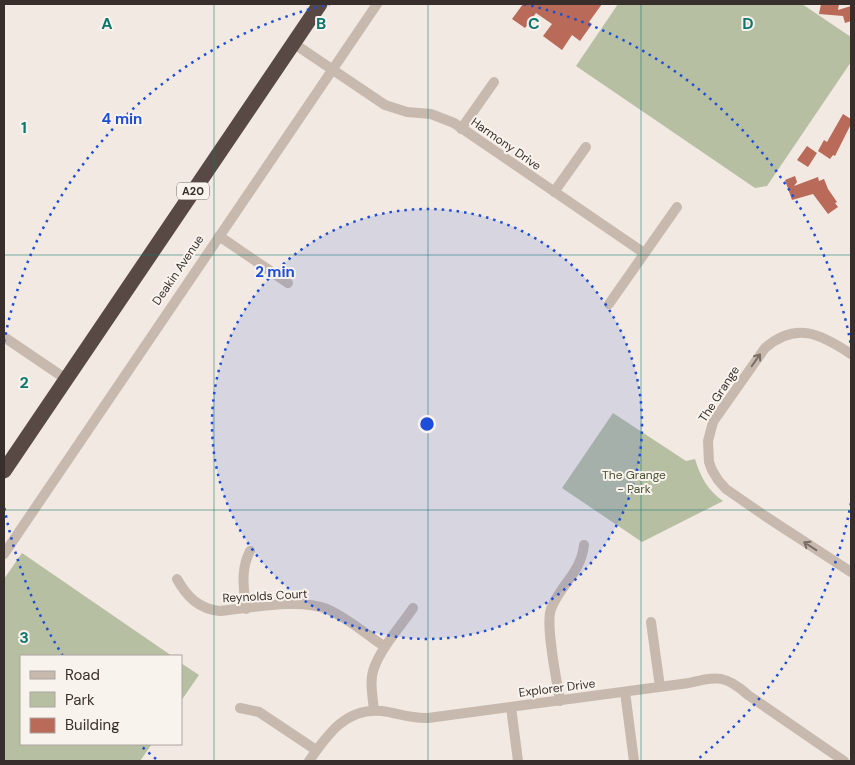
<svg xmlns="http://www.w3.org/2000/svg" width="855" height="765" font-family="'DM Sans',sans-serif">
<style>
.green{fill:#b7bfa3}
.building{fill:#b96a58}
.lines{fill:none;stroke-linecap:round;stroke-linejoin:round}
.minor{stroke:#c8b9ae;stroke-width:10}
.highway{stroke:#584944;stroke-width:15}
.oneway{stroke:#796d66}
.grid{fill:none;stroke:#0f766e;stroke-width:1;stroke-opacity:0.55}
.ring{fill:none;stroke:#1d4ed8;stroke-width:2.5;stroke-dasharray:2.5 5}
.labels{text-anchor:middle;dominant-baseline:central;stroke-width:4;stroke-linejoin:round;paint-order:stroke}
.shield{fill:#f9f3ee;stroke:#726a66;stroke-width:1}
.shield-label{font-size:11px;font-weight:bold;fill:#382f2c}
.street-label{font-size:12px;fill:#382f2c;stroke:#f9f3ee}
.park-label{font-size:12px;fill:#495432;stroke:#f9f3ee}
.grid-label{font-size:16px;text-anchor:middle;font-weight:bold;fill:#0f766e;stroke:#f9f3ee;stroke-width:4;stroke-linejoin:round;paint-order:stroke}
.centre{fill:#1d4ed8;stroke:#f9f3ee;stroke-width:2.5}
.ring-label{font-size:15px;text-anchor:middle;font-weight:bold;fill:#1d4ed8;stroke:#f9f3ee;stroke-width:4;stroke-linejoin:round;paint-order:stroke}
</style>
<rect width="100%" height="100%" fill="#f1e9e2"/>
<path class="green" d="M618 4H802L851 37V62L767 186 755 188 576 66Z
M613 413 686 461 695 459C700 476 708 491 723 501L642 542 562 488Z
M22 553 172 656H21V744H152L140 761H4V579Z
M181 663 199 675 181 701Z"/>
<path class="building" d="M523 4H602L589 22 592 24 580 41 572 35 562 50 543 36 552 24 536 13 525 28 512 19Z
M821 4H839L838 10 851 6V21L845 23 843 16 819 14Z
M843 114 851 119V124L835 156 833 155 830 159 818 151 824 140 827 142Z
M807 146 817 153 808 167 797 160Z
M795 176 797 182 794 186 818 177 819 181 824 179 828 189 837 202 835 203 838 207 828 214 813 194 792 200 785 180Z"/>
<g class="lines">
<path class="minor" d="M293 43 385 105 407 112 431 114 454 123 644 253
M461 129 494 82
M554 192 586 147
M219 236 288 283
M609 304 677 207
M4 337 66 379
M851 354C821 334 796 321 765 348L713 422 708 441 709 462 712 470 718 480 726 489 765 516 851 572
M4 554 377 4
M177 579C187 597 199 609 220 611 251 608 299 598 327 609 348 618 367 635 385 647
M246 609C244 589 240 570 250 551
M651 622 660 687
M625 692 634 761
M560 701C557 681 545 625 551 609 560 585 581 573 584 545
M511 707 518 761
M240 708 259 712 316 750
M374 711C373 697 369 681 374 668 381 648 401 626 413 608
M309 761C327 735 346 707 382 711 397 713 412 719 428 718L689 683C717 676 726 675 748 695L844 761"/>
<path class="highway" d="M4 471 320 4"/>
</g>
<defs><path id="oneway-shaft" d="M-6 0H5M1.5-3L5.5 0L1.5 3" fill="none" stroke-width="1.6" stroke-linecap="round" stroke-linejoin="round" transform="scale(1.25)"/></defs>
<g class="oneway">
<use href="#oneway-shaft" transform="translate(756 360) rotate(-55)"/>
<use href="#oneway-shaft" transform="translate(810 546) rotate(-147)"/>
</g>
<path class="grid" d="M214 4V761M428 4V761M641 4V761M4 255H851M4 510H851"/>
<circle cx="427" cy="424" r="215" fill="#1d4ed8" fill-opacity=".12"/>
<g class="ring">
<circle cx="427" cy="424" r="215"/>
<path d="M851 503A431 431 0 0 1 698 759M156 759A431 431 0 0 1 139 744M63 656A431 431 0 0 1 4 506M4 342A431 431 0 0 1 330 4M524 4A431 431 0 0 1 851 345"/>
</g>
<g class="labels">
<rect class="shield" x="177" y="182.5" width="32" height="17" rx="4"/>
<g class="shield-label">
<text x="193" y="191">A20</text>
</g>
<g class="street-label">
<text transform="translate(506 144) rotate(35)">Harmony Drive</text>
<text transform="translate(178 270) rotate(-56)">Deakin Avenue</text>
<text transform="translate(719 394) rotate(-57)">The Grange</text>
<text transform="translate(265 596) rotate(-3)">Reynolds Court</text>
<text transform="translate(557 688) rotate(-7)">Explorer Drive</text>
</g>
<g class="park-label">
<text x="634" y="475">The Grange<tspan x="634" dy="14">- Park</tspan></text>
</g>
</g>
<g class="grid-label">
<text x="107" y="29">A</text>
<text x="321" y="29">B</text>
<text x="534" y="29">C</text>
<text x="748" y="29">D</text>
<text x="24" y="133">1</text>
<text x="24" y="388">2</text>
<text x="24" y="643">3</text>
</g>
<circle cx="427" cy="424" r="8" class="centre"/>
<g class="ring-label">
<text x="122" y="124">4 min</text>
<text x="275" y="277">2 min</text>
</g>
<rect width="855" height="765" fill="none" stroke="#382f2c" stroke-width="10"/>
<rect x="20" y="655" width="162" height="90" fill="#f9f3ee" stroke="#aca5a0"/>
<rect x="30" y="671" width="25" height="8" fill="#c8b9ae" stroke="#aca5a0"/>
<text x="65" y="680" font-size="15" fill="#382f2c">Road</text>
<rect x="30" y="692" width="25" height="15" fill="#b7bfa3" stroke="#aca5a0"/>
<text x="65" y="705" font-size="15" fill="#382f2c">Park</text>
<rect x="30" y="718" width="25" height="15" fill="#b96a58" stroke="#aca5a0"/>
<text x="65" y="730" font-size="15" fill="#382f2c">Building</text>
</svg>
